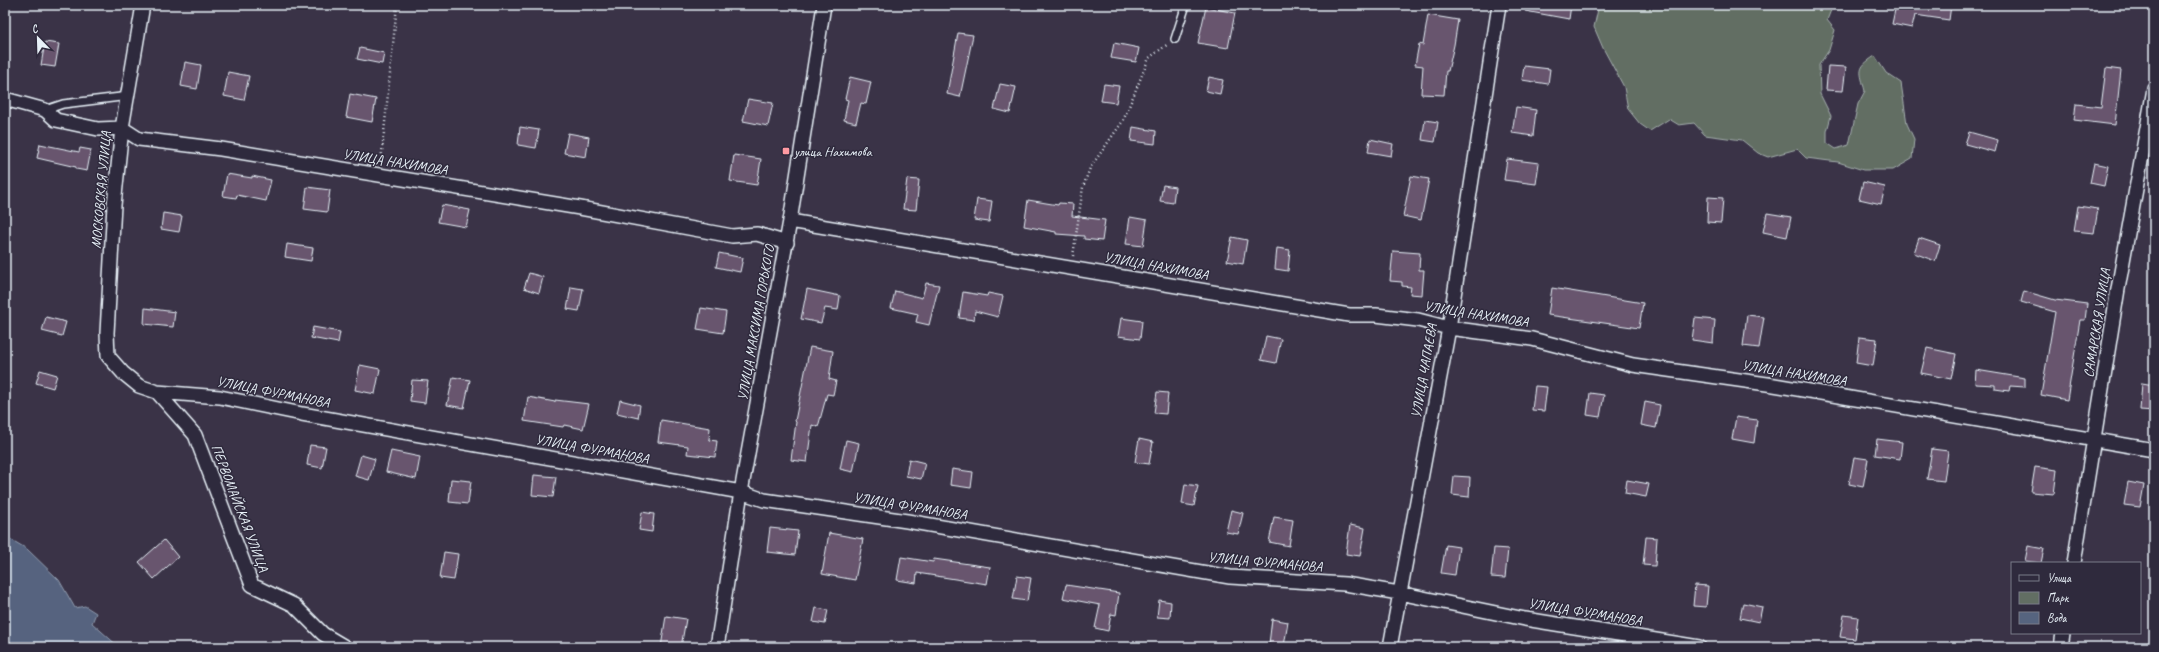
<svg xmlns="http://www.w3.org/2000/svg" width="2159" height="652" font-family="Caveat,sans-serif">
<style>
.green{fill:#626e63;stroke:#a5b0ae}
.water{fill:#56647f;stroke:#909caf}
.building{fill:#67556e;stroke:#e8f1f8}
.lines{fill:none;stroke-linecap:round;stroke-linejoin:round}
.lane-casing{stroke:#e8f1f8;stroke-width:10}
.street-casing{stroke:#e8f1f8;stroke-width:16}
.path{stroke:#e8f1f8;stroke-width:2.5;stroke-dasharray:1 3;stroke-linecap:butt}
.lane{stroke:#2f2a3d;stroke-width:7}
.street{stroke:#2f2a3d;stroke-width:13}
.poi-dot{fill:#ff9aa2;stroke:#2f2a3d;stroke-width:1.5}
.labels{text-anchor:middle;dominant-baseline:central;stroke-width:3;stroke-linejoin:round;paint-order:stroke}
.poi-label{font-size:14px;fill:#e8f1f8;stroke:#2f2a3d;text-anchor:start}
.street-label{font-size:14px;fill:#e8f1f8;stroke:#2f2a3d}
</style>
<rect width="100%" height="100%" fill="#3a3347"/>
<filter id="ink" filterUnits="userSpaceOnUse"><feTurbulence type="fractalNoise" baseFrequency=".025" numOctaves="2"/><feDisplacementMap in="SourceGraphic" scale="8" xChannelSelector="R" yChannelSelector="G"/><feConvolveMatrix kernelMatrix="1 2 1 2 8 2 1 2 1" color-interpolation-filters="sRGB"/></filter>
<g filter="url(#ink)">
<path class="green" d="M1599 5H1833L1827 20 1835 30 1829 50 1819 65 1820 94 1831 116 1827 131V143L1836 149 1849 145 1858 104 1865 91C1860 71 1856 68 1875 56L1886 73 1901 83 1907 124 1914 139 1912 159 1893 170H1863L1838 162 1806 158 1797 149 1768 157 1758 153 1742 140 1705 135 1694 123 1679 125 1669 119 1650 131 1640 124 1628 109 1624 87 1603 48 1594 27Z"/>
<path class="water" d="M5 536 27 549 59 580 75 608 85 606 96 613 92 623 119 647H5Z"/>
<path class="building" d="M1526 5H1571L1569 19 1525 11Z
M1896 5H1951L1949 20 1915 15 1912 28 1892 24Z
M1206 7 1235 13 1228 48 1198 43Z
M1428 15 1458 20 1454 45 1448 71H1446L1444 95 1421 94 1423 66 1415 65 1419 44 1423 45Z
M958 33 973 35 960 97 947 94Z
M45 42 59 44 55 67 41 65Z
M1114 43 1139 48 1136 62 1111 58Z
M360 48 384 53 382 64 357 59Z
M185 62 201 65 197 89 181 86Z
M1524 66 1550 69 1548 84 1522 80Z
M1828 66 1846 67 1843 91 1826 90Z
M2106 68 2121 70 2115 125 2074 120 2076 104 2101 107Z
M228 72 249 76 244 100 224 96Z
M850 77 871 82 866 104 861 103 856 123 844 120 848 100 845 99Z
M1209 77 1223 80 1220 94 1206 91Z
M1000 84 1016 87 1010 113 994 109Z
M1104 84 1119 86 1116 103 1101 101Z
M350 94 376 99 372 122 346 117Z
M748 99 773 103 768 126 743 121Z
M1516 107 1536 110 1533 136 1512 133Z
M1425 120 1438 122 1435 142 1422 140Z
M520 127 539 130 536 148 518 145Z
M1133 127 1156 131 1155 144 1131 141Z
M1969 132 1998 140 1995 152 1965 144Z
M568 133 589 137 586 157 564 153Z
M1370 139 1393 144 1391 156 1368 152Z
M40 144 79 152 80 148 91 150 87 171 76 169V167L37 158Z
M734 155 761 159 757 185 730 181Z
M1507 159 1539 163 1536 184 1504 180Z
M2094 163 2108 166 2104 186 2090 183Z
M227 174 252 178V176L271 180 266 201 237 195 236 198 223 196Z
M1411 176 1429 179 1421 220 1403 216Z
M907 179 919 180 916 210 903 209Z
M1863 182 1885 187 1881 204 1859 199Z
M1163 185 1175 187 1173 203 1160 201Z
M307 187 330 190 327 212 304 209Z
M1708 197 1723 198 1721 223 1707 222Z
M977 199 992 201 989 222 974 220Z
M1028 200 1058 205 1059 203 1073 204 1072 216 1105 220 1102 241 1084 239V236L1056 234V232L1024 226Z
M442 205 470 210 466 227 438 222Z
M2078 206 2098 209 2094 233 2074 231Z
M163 213 182 216 179 232 161 229Z
M1767 213 1791 217 1787 237 1763 232Z
M1130 217 1147 220 1143 246 1126 244Z
M1232 237 1247 240 1243 264 1227 261Z
M1919 238 1940 245 1935 261 1914 253Z
M287 244 313 248 311 261 285 257Z
M1277 248 1290 250 1288 271 1275 269Z
M1393 251 1420 253 1419 270H1424L1422 295 1410 294 1411 287 1402 286V282L1390 281Z
M719 253 743 258 740 272 716 267Z
M529 273 543 277 539 293 524 288Z
M926 283 939 285 929 325 916 322 918 314 891 308 895 291 922 298Z
M571 287 583 289 579 311 567 309Z
M1552 288 1643 303 1639 328 1548 315Z
M807 289 840 296 838 310 825 308 821 323 801 319Z
M2024 291 2055 300 2087 304 2085 320H2080L2067 400 2041 395 2055 312 2021 302Z
M963 292 987 296 988 293 1003 296 998 317 975 311 974 320 959 318Z
M145 308 175 312 173 327 144 324Z
M701 308 726 312 723 333 697 329Z
M1747 315 1764 317 1759 348 1743 346Z
M46 317 66 322 62 336 42 331Z
M1121 318 1142 321 1140 339 1118 336Z
M1695 318 1715 320 1713 343 1692 340Z
M313 327 340 332 338 343 311 338Z
M1266 336 1281 339 1276 363 1261 360Z
M1859 337 1877 339 1873 366 1856 363Z
M810 347 833 351 829 379 836 381 833 395 827 394 818 427 812 425 807 462 791 460 796 422 795 421Z
M1927 348 1956 354 1951 379 1921 373Z
M360 365 380 369 375 394 355 390Z
M40 370 57 375 53 388 36 383Z
M1976 370 2025 378V387L2010 386 2009 391 1995 389V385L1975 384Z
M453 377 470 380 464 408 447 405Z
M412 380 428 381 425 403 410 401Z
M2142 383 2154 385V411L2140 410Z
M1535 386 1547 387 1544 411 1532 410Z
M1157 392 1168 393 1166 414 1154 413Z
M1590 393 1604 395 1600 417 1587 415Z
M528 397 555 402V400L589 404 583 429 564 425 563 427 524 421Z
M620 400 640 405 638 418 617 413Z
M1645 402 1660 405 1656 428 1641 425Z
M1736 417 1757 420 1754 443 1732 439Z
M661 420 710 428 709 440 717 441 715 457 687 454 688 446 658 442Z
M1139 439 1153 442 1149 464 1135 462Z
M1877 439 1902 442 1900 459 1875 455Z
M846 440 859 443 853 472 840 469Z
M310 445 326 447 322 468 307 465Z
M1932 449 1948 451 1944 481 1927 479Z
M391 451 420 457 416 479 386 472Z
M361 455 375 459 369 480 355 476Z
M1854 457 1868 459 1863 487 1849 484Z
M909 459 925 463 921 479 906 476Z
M2035 467 2057 470 2054 494 2031 492Z
M952 469 973 472 971 488 950 485Z
M534 475 556 477 553 497 532 495Z
M1454 476 1470 477 1469 497 1452 495Z
M451 479 471 481 468 504 449 502Z
M1627 480 1649 484 1646 497 1625 493Z
M2128 482 2144 485 2140 507 2124 505Z
M1185 484 1198 486 1194 506 1182 504Z
M1231 510 1243 513 1238 534 1226 532Z
M642 512 654 514 652 532 639 530Z
M1274 517 1293 520 1289 546 1269 542Z
M1350 525 1365 528 1360 556 1346 554Z
M770 528 798 531 795 555 767 552Z
M829 533 863 539 855 580 822 574Z
M1646 537 1657 538 1655 566 1643 565Z
M164 540 178 557 154 579 139 562Z
M1446 545 1459 547 1455 575 1441 573Z
M2028 546 2044 549 2041 563 2025 561Z
M1494 548 1508 549 1505 578 1491 577Z
M444 552 458 554 454 580 440 578Z
M901 557 933 562 934 559 990 567 987 584 917 573 916 583 897 580Z
M1017 576 1031 578 1027 601 1013 599Z
M1066 585 1119 593 1116 615 1111 614 1108 631 1095 628 1100 605 1063 598Z
M1695 585 1708 586 1706 607 1693 606Z
M1159 600 1171 602 1170 618 1157 617Z
M1743 603 1762 607 1759 622 1740 618Z
M816 608 828 610 825 624 813 622Z
M1844 615 1858 617 1855 639 1840 637Z
M666 616 686 619 681 647H661Z
M1272 619 1288 622 1284 646 1269 644Z"/>
<g class="lines">
<defs>
<path id="lane" d="M1175 39 1186 5
M45 110 63 104 129 96"/>
<path id="street" d="M143 5 122 128 114 205 107 333 108 356 123 373 139 386 157 392 220 397 302 414 741 492 764 500 907 521 1230 577 1345 584 1399 593 1525 619 1699 647
M5 99 45 110 56 120 98 129 122 128 139 139 221 149 580 208 732 236 757 234 787 243
M790 221 1349 315H1376L1418 320 1449 328 1532 339 1633 365 1774 385 2154 450
M157 392 195 435 252 585 294 605 323 634 345 647
M2074 563 2118 289 2154 89
M717 647 741 492 790 221 824 5
M1390 647 1449 328 1499 5
M2061 647 2063 633"/>
</defs>
<use href="#lane" class="lane-casing"/>
<use href="#street" class="street-casing"/>
<path class="path" d="M381 162 397 5
M1073 256 1083 187 1090 168 1123 121 1149 58 1168 44"/>
<use href="#lane" class="lane"/>
<use href="#street" class="street"/>
</g>
</g>
<rect class="poi-dot" x="782" y="147" width="8" height="8" rx="2"/>
<g class="labels">
<g class="poi-label">
<text x="794" y="151">улица Нахимова</text>
</g>
<g class="street-label">
<text transform="translate(395 162) rotate(9)">УЛИЦА НАХИМОВА</text>
<text transform="translate(101 190) rotate(-85)">МОСКОВСКАЯ УЛИЦА</text>
<text transform="translate(1156 266) rotate(10)">УЛИЦА НАХИМОВА</text>
<text transform="translate(1476 314) rotate(9)">УЛИЦА НАХИМОВА</text>
<text transform="translate(756 323) rotate(-80)">УЛИЦА МАКСИМА ГОРЬКОГО</text>
<text transform="translate(2097 323) rotate(-81)">САМАРСКАЯ УЛИЦА</text>
<text transform="translate(1424 371) rotate(-80)">УЛИЦА ЧАПАЕВА</text>
<text transform="translate(1794 373) rotate(9)">УЛИЦА НАХИМОВА</text>
<text transform="translate(273 392) rotate(11)">УЛИЦА ФУРМАНОВА</text>
<text transform="translate(592 449) rotate(10)">УЛИЦА ФУРМАНОВА</text>
<text transform="translate(910 506) rotate(9)">УЛИЦА ФУРМАНОВА</text>
<text transform="translate(240 508) rotate(69)">ПЕРВОМАЙСКАЯ УЛИЦА</text>
<text transform="translate(1265 562) rotate(5)">УЛИЦА ФУРМАНОВА</text>
<text transform="translate(1585 612) rotate(9)">УЛИЦА ФУРМАНОВА</text>
</g>
</g>
<rect width="2159" height="652" fill="none" stroke="#2f2a3d" stroke-width="20"/>
<rect x="10" y="10" width="2139" height="632" fill="none" stroke="#e8f1f8" stroke-width="1.5" filter="url(#ink)"/>
<rect x="2011" y="562" width="130" height="72" fill="#2f2a3d" stroke="#797a88"/>
<rect x="2019" y="575" width="20" height="6" fill="#2f2a3d" stroke="#797a88"/>
<text x="2047" y="582" font-size="12" fill="#e8f1f8">Улица</text>
<rect x="2019" y="592" width="20" height="12" fill="#626e63" stroke="#797a88"/>
<text x="2047" y="602" font-size="12" fill="#e8f1f8">Парк</text>
<rect x="2019" y="612" width="20" height="12" fill="#56647f" stroke="#797a88"/>
<text x="2047" y="622" font-size="12" fill="#e8f1f8">Вода</text>
<g transform="translate(38 38) rotate(337)" stroke="#2f2a3d" stroke-width="3" paint-order="stroke">
<path d="M0-3L7 15L0 10L-7 15Z" fill="#e8f1f8"/>
<text y="-6" font-size="11" font-weight="bold" text-anchor="middle" fill="#e8f1f8">С</text>
</g>
</svg>
